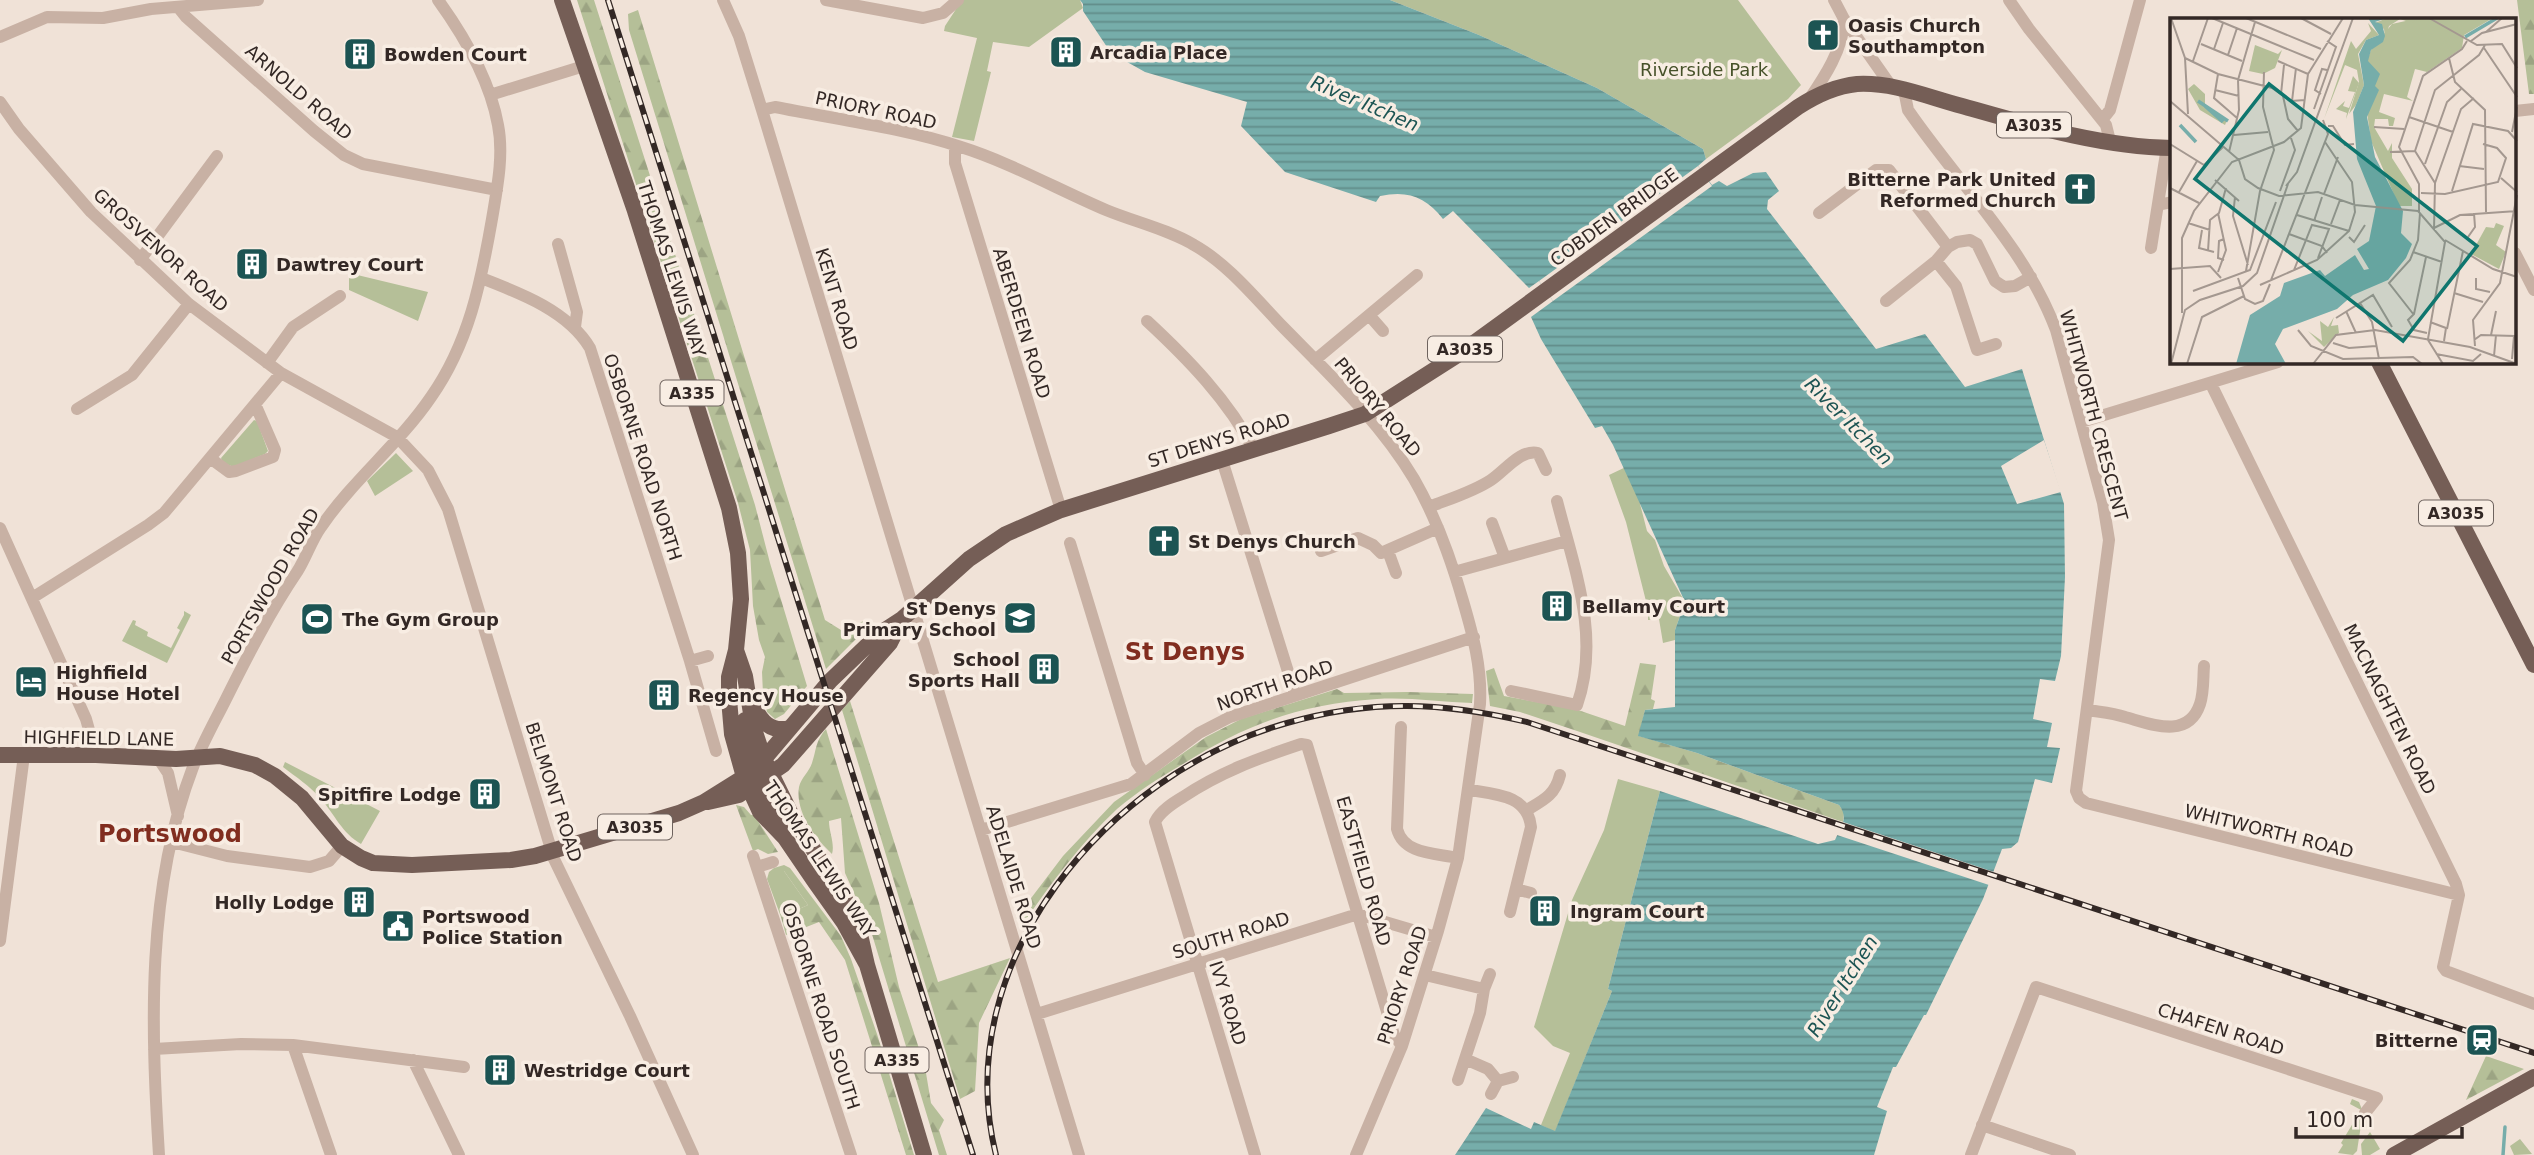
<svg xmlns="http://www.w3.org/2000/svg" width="2534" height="1155" font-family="'DejaVu Sans',sans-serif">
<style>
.green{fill:#b5bf98}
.forest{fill:url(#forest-firs)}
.water{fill:url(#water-rules)}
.pier{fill:#f0e2d7}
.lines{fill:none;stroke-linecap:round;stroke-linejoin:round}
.stream{stroke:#76adaa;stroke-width:3.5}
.minor{stroke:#c8b1a4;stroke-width:12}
.major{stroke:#755e56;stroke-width:16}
.rail-casing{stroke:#332825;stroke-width:6}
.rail{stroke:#f8ede3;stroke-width:3.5;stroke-dasharray:10;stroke-linecap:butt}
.labels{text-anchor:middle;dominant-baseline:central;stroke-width:7;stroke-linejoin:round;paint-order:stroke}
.shield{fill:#f8ede3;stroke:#6e635e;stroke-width:2}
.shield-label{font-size:16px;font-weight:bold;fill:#332825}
.poi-label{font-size:18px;font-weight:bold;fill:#332825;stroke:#f8ede3;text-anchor:start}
.park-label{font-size:18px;fill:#465129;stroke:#f8ede3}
.street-label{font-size:18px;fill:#332825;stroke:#f8ede3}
.water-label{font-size:19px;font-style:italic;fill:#1c5453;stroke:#f8ede3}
.district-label{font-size:24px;font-weight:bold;fill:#812d1f;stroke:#f8ede3}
.inset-river{fill:none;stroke:#76adaa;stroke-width:3.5}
.inset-road{fill:none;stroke:#a49890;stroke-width:2}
.view{fill:#0f766e;fill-opacity:0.15;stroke:#0f766e;stroke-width:3.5}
.inset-edge{fill:none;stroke:#332825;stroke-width:3.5}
</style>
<defs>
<pattern id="forest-firs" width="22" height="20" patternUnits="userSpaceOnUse" patternTransform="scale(1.75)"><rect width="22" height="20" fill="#b5bf98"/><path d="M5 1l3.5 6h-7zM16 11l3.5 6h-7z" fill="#9ca483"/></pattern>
<pattern id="water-rules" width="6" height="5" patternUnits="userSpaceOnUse" patternTransform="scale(1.75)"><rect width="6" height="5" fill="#76adaa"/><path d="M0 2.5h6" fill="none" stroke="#618d8a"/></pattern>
</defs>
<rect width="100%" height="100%" fill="#f0e2d7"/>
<path class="green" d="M962 0H1080L1083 8 1029 47 993 42 987 71 991 72 974 141 952 137 977 38 944 31 945 26Z
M1390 0H1738L1801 85 1788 99 1706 159 1703 149 1597 88 1479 35Z
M349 273 428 292 418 321 349 290Z
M254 420 257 421 268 451 265 454 234 467 223 463 221 458Z
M396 453 413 471 375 496 367 481Z
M1630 465 1647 531 1655 540 1664 566 1685 602 1675 630V640L1663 643 1659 619 1648 620V609L1626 522 1609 475Z
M184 611 191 615 167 663 122 641 133 620 136 621 135 625 148 632 147 636 171 648 180 630 177 628 184 615Z
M285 762 380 811 361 844C342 833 335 815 321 799 310 786 296 777 283 767Z
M1618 779 1660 791 1608 989 1612 991 1555 1132 1541 1125 1570 1053 1553 1046 1534 1027 1572 900 1604 830Z
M774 868 784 871 808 905 781 917 767 879 769 872Z
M2352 1099 2359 1102 2363 1112 2357 1151 2353 1155 2338 1153 2343 1145 2341 1143 2361 1110 2350 1104Z
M2370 1132 2380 1149 2370 1155H2362L2361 1144Z
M2520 1139 2532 1154 2514 1155 2510 1146Z"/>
<path class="forest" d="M577 0H594L755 505 770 563 807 686 784 714 775 719 767 712 763 694 762 672 765 657 759 640 753 606 750 550 738 503Z
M2517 0H2534V94H2529Z
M638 10 825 620 841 630 850 632C855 625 860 621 869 620L870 625 826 669 629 30 628 14Z
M1640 663 1656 665 1651 699 1655 701 1653 709 1645 710 1639 736 1697 753 1839 805 1844 812 1843 822 1580 732 1520 712 1490 706 1486 671 1494 668 1504 696 1575 709 1625 726Z
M1337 689 1344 693 1408 692 1473 694 1472 703C1441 702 1408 697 1377 699 1301 704 1247 724 1183 764 1160 777 1137 792 1117 809 1081 843 1051 883 1023 924L1016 918 1063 856 1114 802 1206 737 1241 719Z
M850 701 938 982 1010 958 979 1023 975 1091 960 1099 842 710Z
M826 729 879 903 899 987 925 1067 931 1103 944 1120 939 1130 947 1155H939L871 931 845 873 841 818 829 821C829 832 835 844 832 854 815 838 795 812 799 787 801 778 809 772 812 763 817 748 815 742 826 729Z
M736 805 744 807 751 815H754L778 852 768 854 758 849 753 851Z
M784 865 790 868 841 936 851 959 877 1034 914 1155H906L845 960 819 922 786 935 781 917 808 905 784 871 776 872 774 868Z
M2486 1056 2524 1069 2466 1100Z"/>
<path class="water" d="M1080 0H1390L1479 35 1597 88 1703 149 1706 159 1698 166 1712 185 1719 181 1727 186 1753 173 1766 172 1779 191 1768 200 1767 209 1876 349 1925 334 1965 387 2022 369 2064 504 2065 577 2061 656 2055 681 2040 679 2033 719 2052 723 2047 747 2060 748 2052 783 2035 779 2018 842 2011 848 2002 849 1983 899 1926 1015H1924L1896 1067H1893L1877 1107 1887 1111 1874 1155H1455L1486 1108 1531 1129 1534 1122 1555 1131 1612 991 1608 989 1660 791 1818 844 1835 840C1841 827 1849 818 1839 805L1697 753 1638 736 1645 710 1675 707V630L1685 602 1613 445 1602 426 1595 428 1541 339 1531 317 1553 301 1539 281 1529 288 1453 211 1443 219C1426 197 1408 190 1380 196L1376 202 1285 172 1241 126 1247 102 1145 72 1111 53 1083 11V4Z"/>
<path class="pier" d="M1698 166 1712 186 1553 301 1539 281Z
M2044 440 2061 492 2017 504 2001 466Z
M1840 821 1997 873 1992 886 1834 834Z"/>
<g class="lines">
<path class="stream" d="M2503 1155 2505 1127"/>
<path class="minor" d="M723 0 739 36 762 110 1079 1155
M826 0 923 18 943 13 958 0
M1834 0 1844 19 1891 86
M2009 0 2029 29 2106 125 2110 141
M178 7 186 17 314 131 344 155 363 164 497 190
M0 37 47 17 103 18 151 9 258 0
M1904 90 1908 110C1958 183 2025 247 2056 330L2103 503 2109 540 2076 791 2079 798 2086 803 2459 895
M490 95 584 66
M1808 101C1824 78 1844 48 1844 19
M0 102 19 129 91 212 189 304 281 373 397 437 428 470 448 509 554 859 630 1016 693 1155
M762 110 775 107C835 119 904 128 961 147 1009 162 1059 190 1106 210 1135 222 1167 229 1194 245 1228 264 1256 299 1283 327 1329 374 1380 422 1414 479 1436 517 1451 559 1463 601 1473 635 1482 668 1480 704L1458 858 1438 931 1402 1046 1356 1155
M2515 111 2534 109
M2102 120 2110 110 2140 0
M955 145V163L1061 510
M2158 205 2172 202
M1819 213 1876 170H1889L1948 247
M558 244 577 312 575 327
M2151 248 2167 147
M2515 253 2534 290
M140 260 217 156
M1936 261 1956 286 1977 350 1996 344
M481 278C520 293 568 311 590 348L690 661 716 751
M1886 301 1936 261 1948 247 1957 242 1970 240 1977 244 1995 281 2004 287 2015 286 2031 277
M1369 315 1383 331
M1147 321C1187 358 1229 401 1254 450
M1315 360 1417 275
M267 363 293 327 340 296
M2211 384 2456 884 2459 895 2443 967 2446 971 2534 1004
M77 409 132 375 189 304
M2081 422 2278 362
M210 458 229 472 236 471 273 457 275 450 255 404
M1222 460 1295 694
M1429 507C1449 499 1473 492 1491 480 1505 471 1520 449 1538 453L1546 470
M1492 523 1505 558
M0 528 86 719 96 755
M1070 543 1137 763 1145 775
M1321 551 1358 538 1373 545 1381 553 1438 528
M1388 551 1396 573
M1454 572 1567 541
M32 598 148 525 164 513 281 373
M690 661 708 656
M1511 691 1577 705C1601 637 1574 568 1557 501
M2088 710C2100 712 2113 713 2125 717 2151 724 2188 740 2200 704 2204 692 2203 678 2204 666
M1401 727 1397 829C1404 855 1436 853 1458 858
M158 758 168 773 178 816
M1470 790C1495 794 1528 795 1531 827L1510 912
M1527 810C1544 800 1555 795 1560 775
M981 830 1131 784 1199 733 1230 717 1474 637
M172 842 227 856 310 867 329 861 342 846
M753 856 851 1155
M757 867 773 862
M1516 889 1531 893
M0 941 24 755
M1425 975 1484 989
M1037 1014 1358 914 1436 937
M293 1045 331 1155
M154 1049 241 1044 293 1045 464 1067
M1465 1059 1488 1069 1498 1081
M413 1060 459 1155
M1458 1080 1480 1013 1484 989 1490 974
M1491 1094 1498 1081 1513 1077
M1982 1125 2070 1155
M159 1155C151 1026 146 890 193 767 202 744 215 721 226 699 248 655 270 612 297 572 306 558 311 541 321 527 353 480 399 444 431 397 469 343 481 282 492 219 497 189 504 155 498 125 490 80 464 36 438 0
M1255 1155 1155 822C1160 811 1173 803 1183 797 1220 772 1259 758 1301 744L1307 745 1394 1035 1402 1046
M1971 1155 2036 987 2377 1098 2365 1113"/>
<path class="major" d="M562 0 635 211 729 508 738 553 741 599 736 650 729 677V699L732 734 744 777 760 812 785 838 815 882 844 923 867 965
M2379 362 2534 665
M736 650 745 676 753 726 764 759 791 814 856 917 867 965 924 1155
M753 705C761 721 770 733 790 728
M745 720 752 777
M0 755H96L176 759 220 756 255 765 275 776 302 798 342 846 361 858 373 863 412 865 511 860 535 856 679 813 704 802 744 777 764 759 830 681 879 634 902 619 969 559 1006 534 1061 510 1329 426 1365 414 1456 356 1798 107C1815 96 1837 86 1857 84 1893 82 1928 97 1962 106 2029 125 2101 147 2172 148
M759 773 762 791 780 827
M708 802 739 795 783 765 890 643 901 621
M2394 1155 2534 1077"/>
<defs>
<path id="rail" d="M608 0 973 1155
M996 1155C948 962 1108 773 1287 723 1371 699 1443 702 1527 722L2534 1053"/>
</defs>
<use href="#rail" class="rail-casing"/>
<use href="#rail" class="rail"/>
</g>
<defs>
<symbol id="church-square" viewBox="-11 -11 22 22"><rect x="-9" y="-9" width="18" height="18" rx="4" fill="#1c5453" stroke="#f8ede3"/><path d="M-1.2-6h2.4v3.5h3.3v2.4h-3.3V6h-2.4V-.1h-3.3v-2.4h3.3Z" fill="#fff"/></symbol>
<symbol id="building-square" viewBox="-11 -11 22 22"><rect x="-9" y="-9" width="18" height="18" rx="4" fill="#1c5453" stroke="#f8ede3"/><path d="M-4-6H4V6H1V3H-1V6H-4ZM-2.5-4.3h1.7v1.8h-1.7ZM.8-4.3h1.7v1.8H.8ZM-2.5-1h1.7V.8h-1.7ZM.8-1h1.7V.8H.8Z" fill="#fff"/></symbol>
<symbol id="school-square" viewBox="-11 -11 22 22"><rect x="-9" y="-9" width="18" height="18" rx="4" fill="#1c5453" stroke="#f8ede3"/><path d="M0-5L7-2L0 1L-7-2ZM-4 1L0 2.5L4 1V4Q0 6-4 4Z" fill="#fff"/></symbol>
<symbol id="stadium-square" viewBox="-11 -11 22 22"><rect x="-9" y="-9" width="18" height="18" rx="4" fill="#1c5453" stroke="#f8ede3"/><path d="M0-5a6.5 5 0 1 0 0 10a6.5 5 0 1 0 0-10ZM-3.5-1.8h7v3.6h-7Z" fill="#fff"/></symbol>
<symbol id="hotel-square" viewBox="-11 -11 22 22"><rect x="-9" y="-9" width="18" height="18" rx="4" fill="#1c5453" stroke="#f8ede3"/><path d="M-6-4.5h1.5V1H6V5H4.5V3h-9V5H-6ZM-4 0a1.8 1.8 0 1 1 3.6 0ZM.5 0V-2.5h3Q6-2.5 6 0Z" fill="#fff"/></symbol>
<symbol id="civic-square" viewBox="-11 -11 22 22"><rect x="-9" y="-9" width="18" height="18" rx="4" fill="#1c5453" stroke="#f8ede3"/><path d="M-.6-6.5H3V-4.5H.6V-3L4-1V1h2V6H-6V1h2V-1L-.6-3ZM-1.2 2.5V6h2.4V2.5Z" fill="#fff"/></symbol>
<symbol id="station-square" viewBox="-11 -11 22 22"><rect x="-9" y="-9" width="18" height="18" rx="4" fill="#1c5453" stroke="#f8ede3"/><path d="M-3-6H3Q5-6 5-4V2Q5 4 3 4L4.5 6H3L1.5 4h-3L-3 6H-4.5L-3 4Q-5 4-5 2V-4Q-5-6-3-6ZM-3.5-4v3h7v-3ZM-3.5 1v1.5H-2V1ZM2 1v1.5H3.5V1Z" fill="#fff"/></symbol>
</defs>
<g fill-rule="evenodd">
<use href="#church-square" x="1804" y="16" width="38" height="38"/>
<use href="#building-square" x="1047" y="33" width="38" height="38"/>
<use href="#building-square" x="341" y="35" width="38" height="38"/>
<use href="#church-square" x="2061" y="170" width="38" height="38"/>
<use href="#building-square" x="233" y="245" width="38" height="38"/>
<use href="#church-square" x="1145" y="522" width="38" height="38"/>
<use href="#building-square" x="1538" y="587" width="38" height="38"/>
<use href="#school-square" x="1001" y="599" width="38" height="38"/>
<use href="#stadium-square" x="298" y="600" width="38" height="38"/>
<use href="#building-square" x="1025" y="650" width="38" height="38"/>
<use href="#hotel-square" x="12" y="663" width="38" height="38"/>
<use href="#building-square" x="645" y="676" width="38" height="38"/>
<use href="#building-square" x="466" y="775" width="38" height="38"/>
<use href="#building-square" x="340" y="883" width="38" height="38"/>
<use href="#building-square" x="1526" y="892" width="38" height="38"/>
<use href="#civic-square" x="379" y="907" width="38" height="38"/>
<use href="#station-square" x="2463" y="1021" width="38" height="38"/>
<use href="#building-square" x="481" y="1051" width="38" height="38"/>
</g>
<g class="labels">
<g class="shield">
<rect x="1997" y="112.5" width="74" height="25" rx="5"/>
<rect x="1428" y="336.5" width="74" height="25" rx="5"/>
<rect x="660.5" y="380.5" width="63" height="25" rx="5"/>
<rect x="2419" y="500.5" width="74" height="25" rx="5"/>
<rect x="598" y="814.5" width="74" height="25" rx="5"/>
<rect x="865.5" y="1047.5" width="63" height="25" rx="5"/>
</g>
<g class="shield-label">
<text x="2034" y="125">A3035</text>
<text x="1465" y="349">A3035</text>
<text x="692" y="393">A335</text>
<text x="2456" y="513">A3035</text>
<text x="635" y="827">A3035</text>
<text x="897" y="1060">A335</text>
</g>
<g class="poi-label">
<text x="1848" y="25">Oasis Church<tspan x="1848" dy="21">Southampton</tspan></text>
<text x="1090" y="52">Arcadia Place</text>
<text x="384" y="54">Bowden Court</text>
<text x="2056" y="179" text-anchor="end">Bitterne Park United<tspan x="2056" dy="21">Reformed Church</tspan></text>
<text x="276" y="264">Dawtrey Court</text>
<text x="1188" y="541">St Denys Church</text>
<text x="1582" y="606">Bellamy Court</text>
<text x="996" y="608" text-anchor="end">St Denys<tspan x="996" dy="21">Primary School</tspan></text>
<text x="342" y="619">The Gym Group</text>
<text x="1020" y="659" text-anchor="end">School<tspan x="1020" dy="21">Sports Hall</tspan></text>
<text x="56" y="672">Highfield<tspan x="56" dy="21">House Hotel</tspan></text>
<text x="688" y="695">Regency House</text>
<text x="461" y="794" text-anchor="end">Spitfire Lodge</text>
<text x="334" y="902" text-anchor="end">Holly Lodge</text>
<text x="1570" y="911">Ingram Court</text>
<text x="422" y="916">Portswood<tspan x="422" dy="21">Police Station</tspan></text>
<text x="2458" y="1040" text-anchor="end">Bitterne</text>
<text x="524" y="1070">Westridge Court</text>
</g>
<g class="park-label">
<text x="1704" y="69">Riverside Park</text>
</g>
<g class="street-label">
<text transform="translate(299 92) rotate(41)">ARNOLD ROAD</text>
<text transform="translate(876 110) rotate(12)">PRIORY ROAD</text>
<text transform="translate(1614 217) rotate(-36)">COBDEN BRIDGE</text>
<text transform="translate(161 250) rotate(42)">GROSVENOR ROAD</text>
<text transform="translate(672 269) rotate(72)">THOMAS LEWIS WAY</text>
<text transform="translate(837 299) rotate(73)">KENT ROAD</text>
<text transform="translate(1022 323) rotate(73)">ABERDEEN ROAD</text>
<text transform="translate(1378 407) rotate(50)">PRIORY ROAD</text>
<text transform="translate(2094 415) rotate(75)">WHITWORTH CRESCENT</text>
<text transform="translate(1219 440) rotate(-17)">ST DENYS ROAD</text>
<text transform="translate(643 457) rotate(72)">OSBORNE ROAD NORTH</text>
<text transform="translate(270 586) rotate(-60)">PORTSWOOD ROAD</text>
<text transform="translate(1275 685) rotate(-19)">NORTH ROAD</text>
<text transform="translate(2390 709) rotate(64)">MACNAGHTEN ROAD</text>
<text transform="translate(99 738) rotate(1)">HIGHFIELD LANE</text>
<text transform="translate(554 792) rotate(72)">BELMONT ROAD</text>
<text transform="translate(2269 831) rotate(14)">WHITWORTH ROAD</text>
<text transform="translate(820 859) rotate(56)">THOMAS LEWIS WAY</text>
<text transform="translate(1364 871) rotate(74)">EASTFIELD ROAD</text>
<text transform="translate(1014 877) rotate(73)">ADELAIDE ROAD</text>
<text transform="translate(1231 935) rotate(-17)">SOUTH ROAD</text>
<text transform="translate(1402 985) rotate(-72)">PRIORY ROAD</text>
<text transform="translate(1228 1003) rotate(73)">IVY ROAD</text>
<text transform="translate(821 1006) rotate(72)">OSBORNE ROAD SOUTH</text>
<text transform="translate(2221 1029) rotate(18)">CHAFEN ROAD</text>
</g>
<g class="water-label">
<text transform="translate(1365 103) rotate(23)">River Itchen</text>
<text transform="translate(1849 421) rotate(45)">River Itchen</text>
<text transform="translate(1842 986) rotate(-58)">River Itchen</text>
</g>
<g class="district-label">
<text x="1185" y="652">St Denys</text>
<text x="170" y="834">Portswood</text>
</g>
</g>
<g transform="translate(2170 18)">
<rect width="346" height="346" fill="#f0e2d7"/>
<path d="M249 0H323L294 17 292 30 257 54 245 51 237 79 243 83 214 76 209 94 225 100 223 108H219L218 101H205L204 109 218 133 222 125V140L242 171V188H229L201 123 197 94 205 74 197 43 201 32 222 6ZM85 27 108 36 112 32 105 50 93 56 79 53ZM183 58 189 65 176 101 177 95 166 91 175 83 173 88 179 90 185 74 178 73Z" fill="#b5bf98"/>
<path d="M217 0H249L242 5 230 1 219 8 209 43V28L204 29 215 18 214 11 205 5ZM198 5 209 17 196 22 188 36 194 67 186 87 179 96 189 64 187 52 175 47 154 101 181 23 186 31 201 13ZM24 66 35 76V86L57 102 55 107 30 92 18 71ZM326 205 334 208 326 227 336 234 329 251 301 236 316 209 324 210ZM164 299 161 308 168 307 169 315 154 329 138 313 152 323 150 303 158 309Z" fill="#b5bf98"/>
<path d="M198 0H217L205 4 212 6 215 18 213 24 201 32 198 43 210 56 205 68 209 72 197 99 205 139 233 193 231 215 242 226 236 240 218 262 183 277 167 291 113 311 105 326 116 346H66L80 297 110 278 114 265 150 252 155 258 185 237 194 252 199 251 187 231 199 223 206 188 187 141 183 94 194 67 189 36 196 22 209 17Z" fill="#76adaa"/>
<path class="inset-river" d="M295 19 327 0M28 83 58 103M35 88 53 104M10 107 26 124"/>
<path class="inset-road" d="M1 0 15 40 18 96M42 0 144 42M76 0 151 31M131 0 161 16M259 0 307 27 332 26 347 50M316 14 332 0M301 23 312 15 347 6M31 26 72 43M314 30 347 79M44 31 53 5M58 37 67 10M15 40 48 56 102 70 121 83 135 82M279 40 285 64 315 92 316 194M23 43 38 0M108 43 138 56M48 56 44 80 67 100M45 72 69 78M111 76 114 47M151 76 145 72 152 51 157 52M113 78 118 101 128 113M0 83 69 142 75 161 88 170 109 178 148 174 185 187 248 193 275 224 258 321M122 83 126 50M144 91 166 29 157 23M239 99 283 114M158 108H163L175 127 184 126M204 109 234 111M342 114 347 89M64 117 98 114M0 126 34 147 53 129M245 133 265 72 309 37 315 27M245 133 265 165 264 212M59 134 69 92 68 62 85 4M220 134 245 133M255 146 277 84 291 71M289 148 314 151M331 160 347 174M45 162 69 183M265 165 291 91 304 80M116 168 127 154 183 0M0 170 29 185M110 173 125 132 121 120M282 173 303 106 338 113 347 123M9 174 27 143M251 175 275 176 328 164 336 140 327 130 313 126M154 176 168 139M65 179 63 198 78 247M249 194V166L229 129 253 58 292 31 297 23M127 197 179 213M144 203 152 179M18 205 40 212M161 206 170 182M264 210 290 197 347 193M32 212 29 230 44 234M119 216 152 228 157 235M179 219 184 224 195 207M298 219 305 209 304 195M54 221 49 223 48 240 54 242M275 222 323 251 347 259M38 233 40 202 49 195 56 170M243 234 272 244M256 239 244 296 238 302 244 312 257 315M0 251 40 248 51 260M124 252 142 207 159 211 148 240M76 253 90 173 104 132 93 89 94 54M48 254 56 232 48 195M68 260 75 281 85 286 93 283 100 266M306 260V271L320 274M101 262 158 116 153 102M90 267 147 242 179 213 185 194 182 164 155 124M23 273 80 252 106 184M284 275 313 284M190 285 202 304 209 341M176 293 186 315M12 295V220L24 193 62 144 114 124 131 110 138 56 173 0M244 297 219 265 240 242 248 222 250 195M166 300 203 277 222 309M260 304 276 310 274 323M277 311 293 233M128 312 141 328 173 341 243 339 252 346M321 317 326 293M258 322 273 346M304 322 311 317 345 318M163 325 179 330 206 328M305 328 303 302 330 265 347 177M266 336 303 343 311 336M324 338 326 317M342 341 344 318M1 346 15 292 30 282 73 268 87 255 118 166M17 346 32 299 74 278M143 346 166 317 205 312 300 329 347 346"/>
<path class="view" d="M99 66 307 228 233 323 25 161Z"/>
<rect width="346" height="346" class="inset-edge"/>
</g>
<path d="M2296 1127v10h166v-10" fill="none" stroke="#332825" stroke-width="3.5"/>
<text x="2306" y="1127" font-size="21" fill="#332825" stroke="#f8ede3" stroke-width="5" paint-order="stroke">100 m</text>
</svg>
